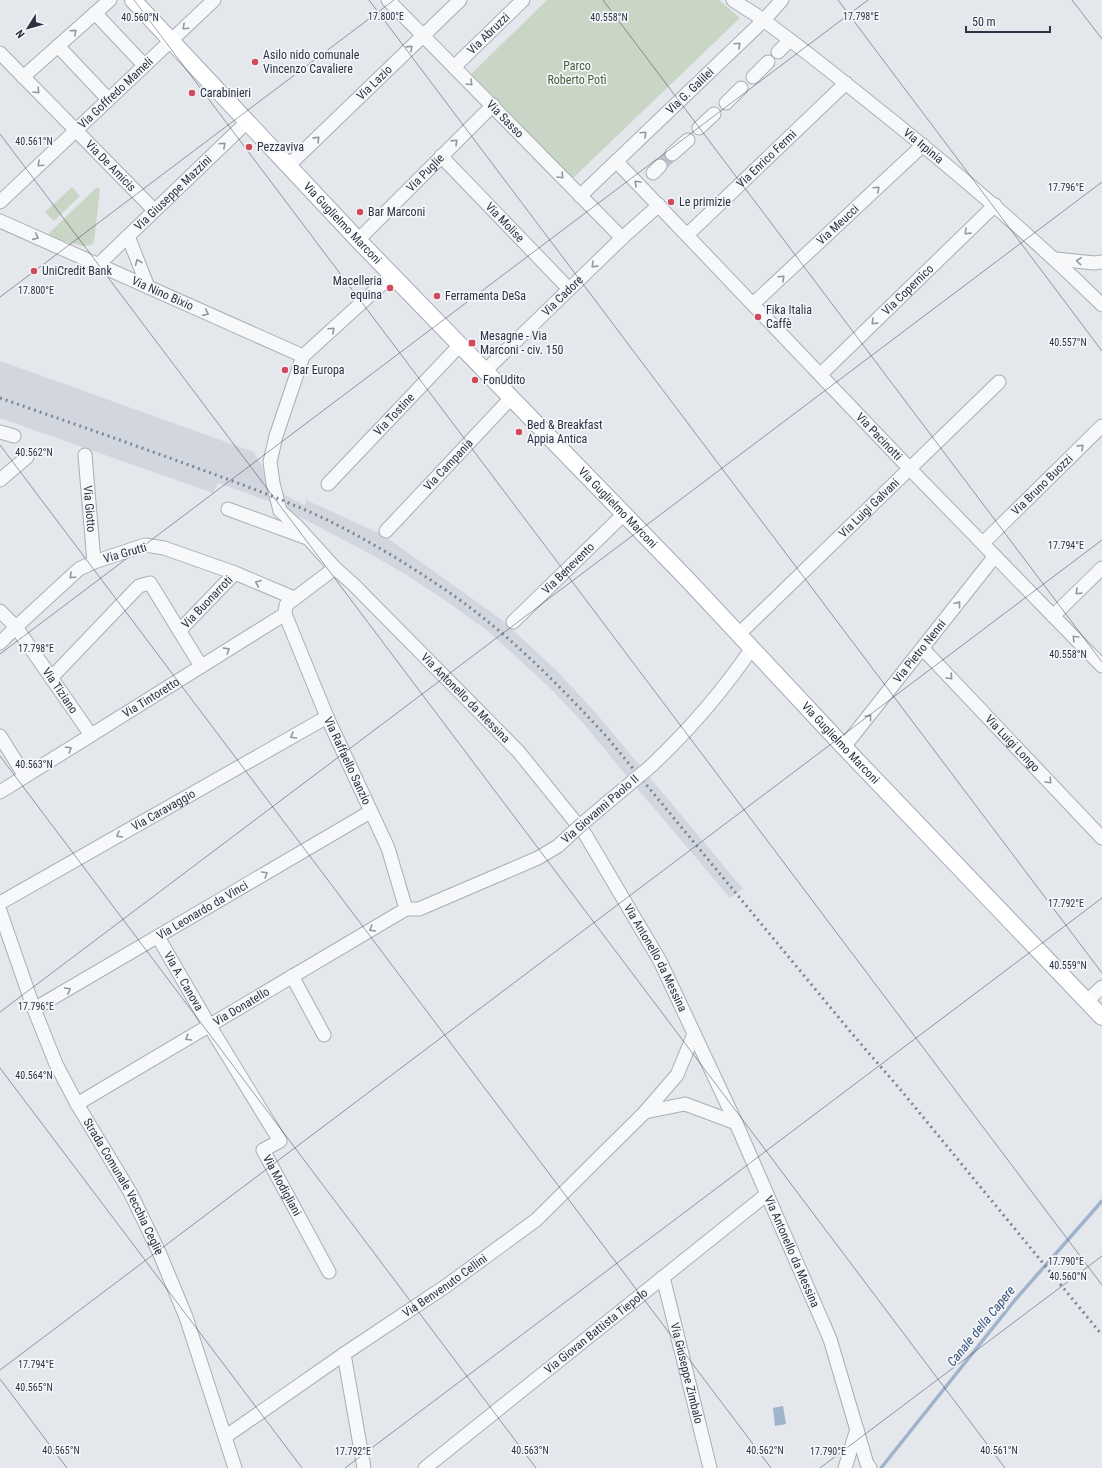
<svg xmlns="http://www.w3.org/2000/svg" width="1102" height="1468" font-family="'Roboto Condensed',sans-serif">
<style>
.built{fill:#d2d6de}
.green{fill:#c9d6c5}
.water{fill:#9fb4cc}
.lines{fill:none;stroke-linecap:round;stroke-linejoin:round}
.stream{stroke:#9fb4cc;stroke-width:3.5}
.minor-tunnel{stroke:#bfc3cb;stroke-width:13;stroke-dasharray:13 6;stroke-linecap:butt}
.minor-casing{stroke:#a9aeb7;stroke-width:15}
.major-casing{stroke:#a3abb8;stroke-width:18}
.minor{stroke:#f7f8fa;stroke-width:13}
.major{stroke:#fff;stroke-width:16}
.rail{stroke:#7d8696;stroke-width:3;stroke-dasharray:2 4;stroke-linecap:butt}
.minor-bridge-casing{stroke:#a9aeb7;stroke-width:15;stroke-linecap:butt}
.minor-bridge{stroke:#f7f8fa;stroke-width:13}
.oneway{stroke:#9196a0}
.ticks{fill:none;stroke:#2b3445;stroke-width:1;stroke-opacity:0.45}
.poi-dot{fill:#d1495b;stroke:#f4f6f9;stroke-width:1.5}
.labels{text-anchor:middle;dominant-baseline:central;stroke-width:3.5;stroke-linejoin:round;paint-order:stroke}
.street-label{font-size:12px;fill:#2b3445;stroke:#f4f6f9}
.poi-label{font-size:12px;fill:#2b3445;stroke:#f4f6f9;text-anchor:start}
.park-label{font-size:12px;fill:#3f6138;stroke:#f4f6f9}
.water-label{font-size:13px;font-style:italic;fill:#34527a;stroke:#f4f6f9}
.ticks-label{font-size:10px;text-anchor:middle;fill:#2b3445;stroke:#f4f6f9;stroke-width:3.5;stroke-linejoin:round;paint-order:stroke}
</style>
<rect width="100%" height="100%" fill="#e4e7ec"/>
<path class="built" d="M0 361 254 452 262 466 267 486 305 505 306 500 383 535 470 597 502 620 557 671 595 712 743 889 730 898 625 774 584 724 550 688 488 631 446 601 405 574 363 550 271 502 218 483 213 493 0 418Z"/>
<path class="green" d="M547 0H719L740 18 573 178 471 74Z
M72 187 80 196 54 221 45 212Z
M97 187 100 189 94 242 91 245 82 246 50 237 49 233Z"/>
<path class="water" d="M783 1406 786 1424 775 1426 773 1408Z"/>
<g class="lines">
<path class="stream" d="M881 1468 1015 1300 1102 1201"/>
<path class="minor-tunnel" d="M660 166 672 154"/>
<defs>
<g id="minor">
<path id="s1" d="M388 0 622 238"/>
<path id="s2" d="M733 0C744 8 756 14 766 22 793 42 819 62 845 83 934 153 1021 225 1102 305"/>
<path d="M95 13 144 65"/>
<path d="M58 46 108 99"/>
<path d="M778 52 790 40"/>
<path id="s3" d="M0 53 154 210"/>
<path id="s4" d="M454 67 523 0"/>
<path d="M23 77 110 0"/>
<path d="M753 77 768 62"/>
<path d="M726 103 741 88"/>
<path d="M699 128 714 114"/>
<path d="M672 154 688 140"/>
<path id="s5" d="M441 156 569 289"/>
<path id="s6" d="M616 161 910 469 1102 666"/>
<path id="s7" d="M288 166 460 0"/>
<path d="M653 173 660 166"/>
<path id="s8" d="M580 196 764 20 782 0"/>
<path id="s9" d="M0 202 214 0"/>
<path id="s10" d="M0 221 303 356"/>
<path id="s11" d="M687 235 846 83"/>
<path d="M128 236 148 287"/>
<path id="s12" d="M358 240 493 105"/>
<path d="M1056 259 1094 263 1102 262"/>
<path id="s13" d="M98 265 247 122"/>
<path id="s14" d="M392 275 303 356 276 436 270 462 273 483 280 511 297 526 335 568 353 584 518 751 585 834 660 961 736 1123 830 1339 867 1464 870 1468"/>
<path id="s15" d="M753 304 923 145"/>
<path id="s16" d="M485 371 622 238 659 205"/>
<path id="s17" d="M821 374 995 205"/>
<path d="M0 432 14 436"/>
<path id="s18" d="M85 455 94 562"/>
<path d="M0 480 27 457"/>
<path id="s19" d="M328 484 460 345"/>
<path d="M228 509 307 538"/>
<path id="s20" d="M386 531 511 398"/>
<path id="s21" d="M983 543 1102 426"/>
<path id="s22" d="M335 568 286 605 285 614 327 717 388 848 406 909"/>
<path id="s23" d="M0 611 16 627 91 735"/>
<path d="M1053 616 1102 568"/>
<path id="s24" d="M513 622 624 514"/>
<path id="s25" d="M180 630 235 573"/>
<path id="s26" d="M739 634 999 382"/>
<path d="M0 643 16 627 79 569 94 562 145 545 164 548 235 573 294 598"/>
<path id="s27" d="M923 649 1102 838"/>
<path d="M51 678 139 586 150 583 201 666"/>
<path d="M0 736 25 776"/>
<path id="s28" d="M844 747 995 556"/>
<path d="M651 766C688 731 723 691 752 648"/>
<path id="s29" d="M0 792 285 614"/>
<path d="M583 823 620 792"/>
<path id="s30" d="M0 903 327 717"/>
<path d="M406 909H419L538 858 558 846 572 833"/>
<path id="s31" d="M0 911 34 1009 56 1064 77 1104 130 1192 159 1252 186 1317 235 1468"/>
<path id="s32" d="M158 937 209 1025 280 1141 263 1150 329 1272"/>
<path d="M292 976 324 1035"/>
<path d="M1087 1001 1102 987"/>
<path id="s33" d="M34 1009 370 812"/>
<path id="s34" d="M77 1104 406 909"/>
<path d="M645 1112 685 1104 736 1123"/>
<path id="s35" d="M663 1277 710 1468"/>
<path d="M344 1354 364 1468"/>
<path id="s36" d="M225 1437 344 1354 446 1286 536 1220 645 1112 677 1075 694 1034"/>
<path id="s37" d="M425 1468 767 1194"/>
<path d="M845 1468 857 1429"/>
</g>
<g id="major">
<path id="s38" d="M133 0 358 240 688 580 844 747 1102 1017"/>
</g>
</defs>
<use href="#minor" class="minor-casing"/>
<use href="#major" class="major-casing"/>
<use href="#minor" class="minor"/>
<use href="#major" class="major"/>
<path class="rail" d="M0 398C66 421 132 444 197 468 238 483 279 498 319 516 363 537 406 563 447 591 507 632 557 683 606 736L854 1036 900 1089 1102 1335"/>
<defs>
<path id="minor-bridge" d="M620 792 651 766
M572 833 583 823"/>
</defs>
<use href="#minor-bridge" class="minor-bridge-casing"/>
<use href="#minor-bridge" class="minor-bridge"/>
</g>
<defs><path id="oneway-chevron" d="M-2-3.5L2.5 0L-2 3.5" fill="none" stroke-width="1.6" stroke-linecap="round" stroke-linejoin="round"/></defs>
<g class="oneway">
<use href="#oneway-chevron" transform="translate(185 27) rotate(137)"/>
<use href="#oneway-chevron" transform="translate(74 32) rotate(-42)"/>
<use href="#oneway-chevron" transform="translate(738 45) rotate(-43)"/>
<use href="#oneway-chevron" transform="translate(410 48) rotate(-44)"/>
<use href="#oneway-chevron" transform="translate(470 83) rotate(45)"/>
<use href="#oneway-chevron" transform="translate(37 91) rotate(46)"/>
<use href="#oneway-chevron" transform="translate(644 134) rotate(-43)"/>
<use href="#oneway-chevron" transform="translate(317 139) rotate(-44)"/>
<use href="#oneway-chevron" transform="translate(455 142) rotate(-44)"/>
<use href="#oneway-chevron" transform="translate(223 145) rotate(-43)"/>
<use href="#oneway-chevron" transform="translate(40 164) rotate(137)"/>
<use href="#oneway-chevron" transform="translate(561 176) rotate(46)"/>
<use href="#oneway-chevron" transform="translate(637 183) rotate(-135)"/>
<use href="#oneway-chevron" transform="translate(877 189) rotate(-43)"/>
<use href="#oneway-chevron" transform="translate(967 232) rotate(136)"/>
<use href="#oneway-chevron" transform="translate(36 237) rotate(24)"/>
<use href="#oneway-chevron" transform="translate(1079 261) rotate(-175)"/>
<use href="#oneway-chevron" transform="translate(138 262) rotate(-112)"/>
<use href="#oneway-chevron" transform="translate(594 265) rotate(136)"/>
<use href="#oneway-chevron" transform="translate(782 278) rotate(-43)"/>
<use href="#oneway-chevron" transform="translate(206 313) rotate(24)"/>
<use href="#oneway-chevron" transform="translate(874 322) rotate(136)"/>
<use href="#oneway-chevron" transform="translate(332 330) rotate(-43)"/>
<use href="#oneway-chevron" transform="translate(1081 447) rotate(-44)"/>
<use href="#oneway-chevron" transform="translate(72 576) rotate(138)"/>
<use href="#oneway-chevron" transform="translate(258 583) rotate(-157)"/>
<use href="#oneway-chevron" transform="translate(1078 592) rotate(136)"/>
<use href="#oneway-chevron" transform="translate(958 604) rotate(-52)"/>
<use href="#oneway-chevron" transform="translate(1075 638) rotate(-134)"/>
<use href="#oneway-chevron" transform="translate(227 650) rotate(-32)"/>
<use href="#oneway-chevron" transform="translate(950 677) rotate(47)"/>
<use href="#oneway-chevron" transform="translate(869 717) rotate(-52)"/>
<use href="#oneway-chevron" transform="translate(293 736) rotate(150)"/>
<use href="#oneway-chevron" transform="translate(69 749) rotate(-32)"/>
<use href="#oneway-chevron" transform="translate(1049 781) rotate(47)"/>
<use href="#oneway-chevron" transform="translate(119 835) rotate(150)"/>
<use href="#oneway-chevron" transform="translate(265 874) rotate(-31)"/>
<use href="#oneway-chevron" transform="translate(372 929) rotate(149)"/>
<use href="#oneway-chevron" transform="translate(68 990) rotate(-30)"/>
<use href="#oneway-chevron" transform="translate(188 1038) rotate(149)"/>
</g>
<path class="ticks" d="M134 0 1102 1285M369 0 1102 973M603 0 1102 662M838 0 1102 351M1072 0 1102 39M0 134 1005 1468M0 297 394 0M0 445 771 1468M0 654 868 0M0 756 536 1468M0 1012 1102 182M0 1068 302 1468M0 1370 1102 540M0 1379 67 1468M345 1468 1102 898M820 1468 1102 1256"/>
<g class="poi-dot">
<circle cx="255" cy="62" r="4"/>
<circle cx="192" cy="93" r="4"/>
<circle cx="249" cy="147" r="4"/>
<circle cx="671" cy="202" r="4"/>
<circle cx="360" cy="212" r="4"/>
<circle cx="34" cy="271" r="4"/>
<circle cx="390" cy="288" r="4"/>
<circle cx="437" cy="296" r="4"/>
<circle cx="758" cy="317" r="4"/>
<rect x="468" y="339" width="8" height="8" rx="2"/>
<circle cx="285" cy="370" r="4"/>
<circle cx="475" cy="380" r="4"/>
<circle cx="519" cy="432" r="4"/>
</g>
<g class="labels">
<g class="street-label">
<text stroke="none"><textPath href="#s4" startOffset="48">Via Abruzzi</textPath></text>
<text stroke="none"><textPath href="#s7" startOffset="120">Via Lazio</textPath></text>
<text stroke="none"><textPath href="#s8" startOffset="152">Via G. Galilei</textPath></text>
<text stroke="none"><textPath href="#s9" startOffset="159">Via Goffredo Mameli</textPath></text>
<text stroke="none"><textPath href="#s1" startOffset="167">Via Sasso</textPath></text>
<text stroke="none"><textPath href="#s2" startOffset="240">Via Irpinia</textPath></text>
<text stroke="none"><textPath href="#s11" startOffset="110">Via Enrico Fermi</textPath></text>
<text stroke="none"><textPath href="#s3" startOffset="158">Via De Amicis</textPath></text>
<text stroke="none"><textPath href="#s12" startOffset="95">Via Puglie</textPath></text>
<text stroke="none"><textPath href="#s13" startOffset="104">Via Giuseppe Mazzini</textPath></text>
<text stroke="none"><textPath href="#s38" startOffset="306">Via Guglielmo Marconi</textPath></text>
<text stroke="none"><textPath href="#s5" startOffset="92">Via Molise</textPath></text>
<text stroke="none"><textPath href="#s15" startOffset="116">Via Meucci</textPath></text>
<text stroke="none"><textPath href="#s17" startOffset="121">Via Copernico</textPath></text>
<text stroke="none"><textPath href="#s10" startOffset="178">Via Nino Bixio</textPath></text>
<text stroke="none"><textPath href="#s16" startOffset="108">Via Cadore</textPath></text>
<text stroke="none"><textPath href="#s19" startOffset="96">Via Tostine</textPath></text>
<text stroke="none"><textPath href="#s6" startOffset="381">Via Pacinotti</textPath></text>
<text stroke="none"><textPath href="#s20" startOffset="91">Via Campania</textPath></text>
<text stroke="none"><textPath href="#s21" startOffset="83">Via Bruno Buozzi</textPath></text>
<text stroke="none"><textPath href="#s38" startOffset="702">Via Guglielmo Marconi</textPath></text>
<text stroke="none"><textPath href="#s18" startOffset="54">Via Giotto</textPath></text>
<text stroke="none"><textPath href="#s26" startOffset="181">Via Luigi Galvani</textPath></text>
<text transform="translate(125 553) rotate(-16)">Via Grutti</text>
<text stroke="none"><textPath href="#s24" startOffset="77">Via Benevento</textPath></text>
<text stroke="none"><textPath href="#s25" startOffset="39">Via Buonarroti</textPath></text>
<text stroke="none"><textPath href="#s28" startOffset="122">Via Pietro Nenni</textPath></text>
<text stroke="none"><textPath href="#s23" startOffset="100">Via Tiziano</textPath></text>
<text stroke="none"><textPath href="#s29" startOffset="178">Via Tintoretto</textPath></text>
<text stroke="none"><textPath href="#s14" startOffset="545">Via Antonello da Messina</textPath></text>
<text stroke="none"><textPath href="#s38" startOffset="1026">Via Guglielmo Marconi</textPath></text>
<text stroke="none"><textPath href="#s27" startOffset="130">Via Luigi Longo</textPath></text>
<text stroke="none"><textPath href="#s22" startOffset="230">Via Raffaello Sanzio</textPath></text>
<text transform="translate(600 809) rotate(-41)">Via Giovanni Paolo II</text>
<text stroke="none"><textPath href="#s30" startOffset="188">Via Caravaggio</textPath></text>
<text stroke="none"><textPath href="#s33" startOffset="195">Via Leonardo da Vinci</textPath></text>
<text stroke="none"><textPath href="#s14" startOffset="869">Via Antonello da Messina</textPath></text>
<text stroke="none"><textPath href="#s32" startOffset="51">Via A. Canova</textPath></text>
<text stroke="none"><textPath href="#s34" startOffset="191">Via Donatello</textPath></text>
<text stroke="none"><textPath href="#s32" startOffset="297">Via Modigliani</textPath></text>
<text stroke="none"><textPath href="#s31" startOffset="303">Strada Comunale Vecchia Ceglie</textPath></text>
<text stroke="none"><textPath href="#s14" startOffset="1193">Via Antonello da Messina</textPath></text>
<text stroke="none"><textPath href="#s36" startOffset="267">Via Benvenuto Cellini</textPath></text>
<text stroke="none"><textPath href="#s37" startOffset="219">Via Giovan Battista Tiepolo</textPath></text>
<text stroke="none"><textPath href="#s35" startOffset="99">Via Giuseppe Zimbalo</textPath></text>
</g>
<g class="poi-label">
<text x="263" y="55">Asilo nido comunale<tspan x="263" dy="14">Vincenzo Cavaliere</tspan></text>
<text x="200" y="93">Carabinieri</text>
<text x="257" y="147">Pezzaviva</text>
<text x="679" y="202">Le primizie</text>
<text x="368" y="212">Bar Marconi</text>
<text x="42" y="271">UniCredit Bank</text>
<text x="382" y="281" text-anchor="end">Macelleria<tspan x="382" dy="14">equina</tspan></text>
<text x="445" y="296">Ferramenta DeSa</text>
<text x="766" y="310">Fika Italia<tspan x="766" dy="14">Caffè</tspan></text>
<text x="480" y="336">Mesagne - Via<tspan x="480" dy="14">Marconi - civ. 150</tspan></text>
<text x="293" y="370">Bar Europa</text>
<text x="483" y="380">FonUdito</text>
<text x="527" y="425">Bed &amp; Breakfast<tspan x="527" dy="14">Appia Antica</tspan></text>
</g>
<g class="park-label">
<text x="577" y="66">Parco<tspan x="577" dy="14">Roberto Potì</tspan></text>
</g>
<g class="water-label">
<text transform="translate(981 1326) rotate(-51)">Canale della Capere</text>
</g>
</g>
<g class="ticks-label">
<text x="386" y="20">17.800°E</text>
<text x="861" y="20">17.798°E</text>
<text x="140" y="21">40.560°N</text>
<text x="609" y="21">40.558°N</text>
<text x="34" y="145">40.561°N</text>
<text x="1066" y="191">17.796°E</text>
<text x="36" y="294">17.800°E</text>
<text x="1068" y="346">40.557°N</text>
<text x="34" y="456">40.562°N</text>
<text x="1066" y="549">17.794°E</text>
<text x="36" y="652">17.798°E</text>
<text x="1068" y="658">40.558°N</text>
<text x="34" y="768">40.563°N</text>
<text x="1066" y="907">17.792°E</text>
<text x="1068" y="969">40.559°N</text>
<text x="36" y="1010">17.796°E</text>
<text x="34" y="1079">40.564°N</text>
<text x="1066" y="1265">17.790°E</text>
<text x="1068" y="1280">40.560°N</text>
<text x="36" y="1368">17.794°E</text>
<text x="34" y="1391">40.565°N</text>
<text x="61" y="1454">40.565°N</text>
<text x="530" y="1454">40.563°N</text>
<text x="765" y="1454">40.562°N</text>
<text x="999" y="1454">40.561°N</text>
<text x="353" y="1455">17.792°E</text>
<text x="828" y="1455">17.790°E</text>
</g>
<g transform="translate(28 28) rotate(233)" stroke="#f4f6f9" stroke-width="3" paint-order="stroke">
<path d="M0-3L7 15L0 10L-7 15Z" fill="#2b3445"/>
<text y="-6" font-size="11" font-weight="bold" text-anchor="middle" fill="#2b3445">N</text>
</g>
<path d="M966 26v6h84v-6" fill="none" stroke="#2b3445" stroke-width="2"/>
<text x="972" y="26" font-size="12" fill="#2b3445" stroke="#f4f6f9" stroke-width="3" paint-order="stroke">50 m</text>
</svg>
